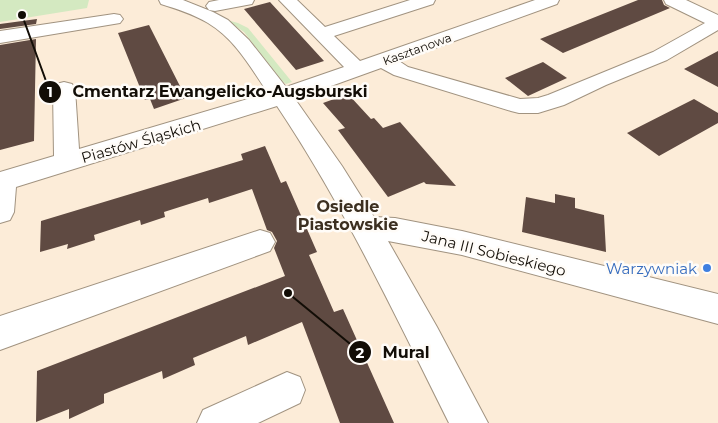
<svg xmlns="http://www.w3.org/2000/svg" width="718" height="423" font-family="Montserrat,sans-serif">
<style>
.green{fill:#d4e9c1}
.building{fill:#5f4a42}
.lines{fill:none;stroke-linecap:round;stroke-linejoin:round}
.minor-casing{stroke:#a19380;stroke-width:2}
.minor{fill:#fff;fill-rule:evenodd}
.shop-dot{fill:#3f7fe0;stroke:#fffcf8;stroke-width:2}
.labels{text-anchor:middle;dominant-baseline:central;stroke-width:5;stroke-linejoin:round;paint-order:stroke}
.far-street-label{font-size:12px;fill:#120d06;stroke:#fffcf8}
.street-label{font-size:15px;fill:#120d06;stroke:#fffcf8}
.shop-label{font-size:15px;fill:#366cbe;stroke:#fffcf8;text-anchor:end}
.neighbourhood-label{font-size:16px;font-weight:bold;fill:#3c2f20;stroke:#fffcf8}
.leader{fill:none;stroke:#120d06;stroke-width:2}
.callout-dot{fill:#120d06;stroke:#fffcf8;stroke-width:2}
.mark-label{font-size:15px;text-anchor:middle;font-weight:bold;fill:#fff}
.callout-label{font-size:16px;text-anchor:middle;font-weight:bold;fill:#120d06;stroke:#fffcf8;stroke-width:5;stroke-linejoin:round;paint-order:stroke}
</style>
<rect width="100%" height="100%" fill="#fcecd8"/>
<path class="green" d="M0 0H89L87 8 0 22Z
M227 20 238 23 248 28 292 82 286 84 282 81 244 32Z"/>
<path class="building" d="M638 0H662L664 5 670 8 563 53 540 39Z
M270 2 324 61 296 70 244 9Z
M37 19 36 24 0 29V24Z
M149 25 186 98 154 109 150 99 145 100 118 33Z
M36 39 34 141 0 150V45Z
M718 51V87L684 69Z
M543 62 567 78 528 96 505 78Z
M348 94 371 119 374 118 383 128 400 122 456 186 426 184 424 182 388 197 338 130 345 128 323 103Z
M694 99 718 113V123L659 156 627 133Z
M265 146 281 183 286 181 317 252 309 255 334 312 343 309 394 423H340L302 322 248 345 246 336 193 358 195 365 163 379 162 371 104 394V403L69 419V409L36 422 37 371 285 276 274 248 277 241 272 232 267 230 252 189 209 203 208 198 164 212 165 217 141 225 140 220 94 235 95 240 67 249 68 244 40 252 41 221 243 160 241 154Z
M555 194 575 198V208L604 215 606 252 522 232 526 197 555 203Z"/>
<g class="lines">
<defs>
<path id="minor" d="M159 0H183L213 12 228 20 249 40 286 87 344 67 279 0H297L325 27 410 0H435L433 4 334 36 360 61 535 0H559L557 4 399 61 408 67 520 99 538 98 548 95 653 52 705 23 666 4 664 0H686L718 15V30L667 60 606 85 564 105 538 113H519L511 111 394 75 381 68 295 99 342 166 374 217 395 218 462 231 718 294V324L462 255 388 241 437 327 488 423H449C395 315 344 206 277 106L16 187 14 212 10 220 0 223V172L54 156 53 89 56 84 64 82 72 84 75 89 79 149 268 93C251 68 235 39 208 23 193 14 177 9 161 4Z
M254 0 252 4 215 11 209 10 206 6 209 2 219 0Z
M114 14 120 15 123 19 120 23 0 43V31Z
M260 230 270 233 275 242 270 251 0 350V316Z
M287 372 300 377 305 390 300 403 258 423H197L203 410Z"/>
</defs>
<use href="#minor" class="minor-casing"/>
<use href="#minor" class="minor"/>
</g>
<circle class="shop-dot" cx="707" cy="268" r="5"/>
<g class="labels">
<g class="far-street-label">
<text transform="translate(417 49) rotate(-20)">Kasztanowa</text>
</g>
<g class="street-label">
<text transform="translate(141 141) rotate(-16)">Piastów Śląskich</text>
<text transform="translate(494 253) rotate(14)">Jana III Sobieskiego</text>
</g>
<g class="shop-label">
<text x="697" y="268">Warzywniak</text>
</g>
<g class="neighbourhood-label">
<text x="348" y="206">Osiedle<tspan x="348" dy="18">Piastowskie</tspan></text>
</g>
</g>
<path class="leader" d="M22 15L50 92M288 293L360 352"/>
<g class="callout-dot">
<circle cx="22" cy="15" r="5"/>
<circle cx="288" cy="293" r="5"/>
<circle cx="50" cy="92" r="12"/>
<circle cx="360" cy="352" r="12"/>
</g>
<g class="mark-label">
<text x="50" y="97">1</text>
<text x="360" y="358">2</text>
</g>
<g class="callout-label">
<text x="220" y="97">Cmentarz Ewangelicko-Augsburski</text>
<text x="406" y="358">Mural</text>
</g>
</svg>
